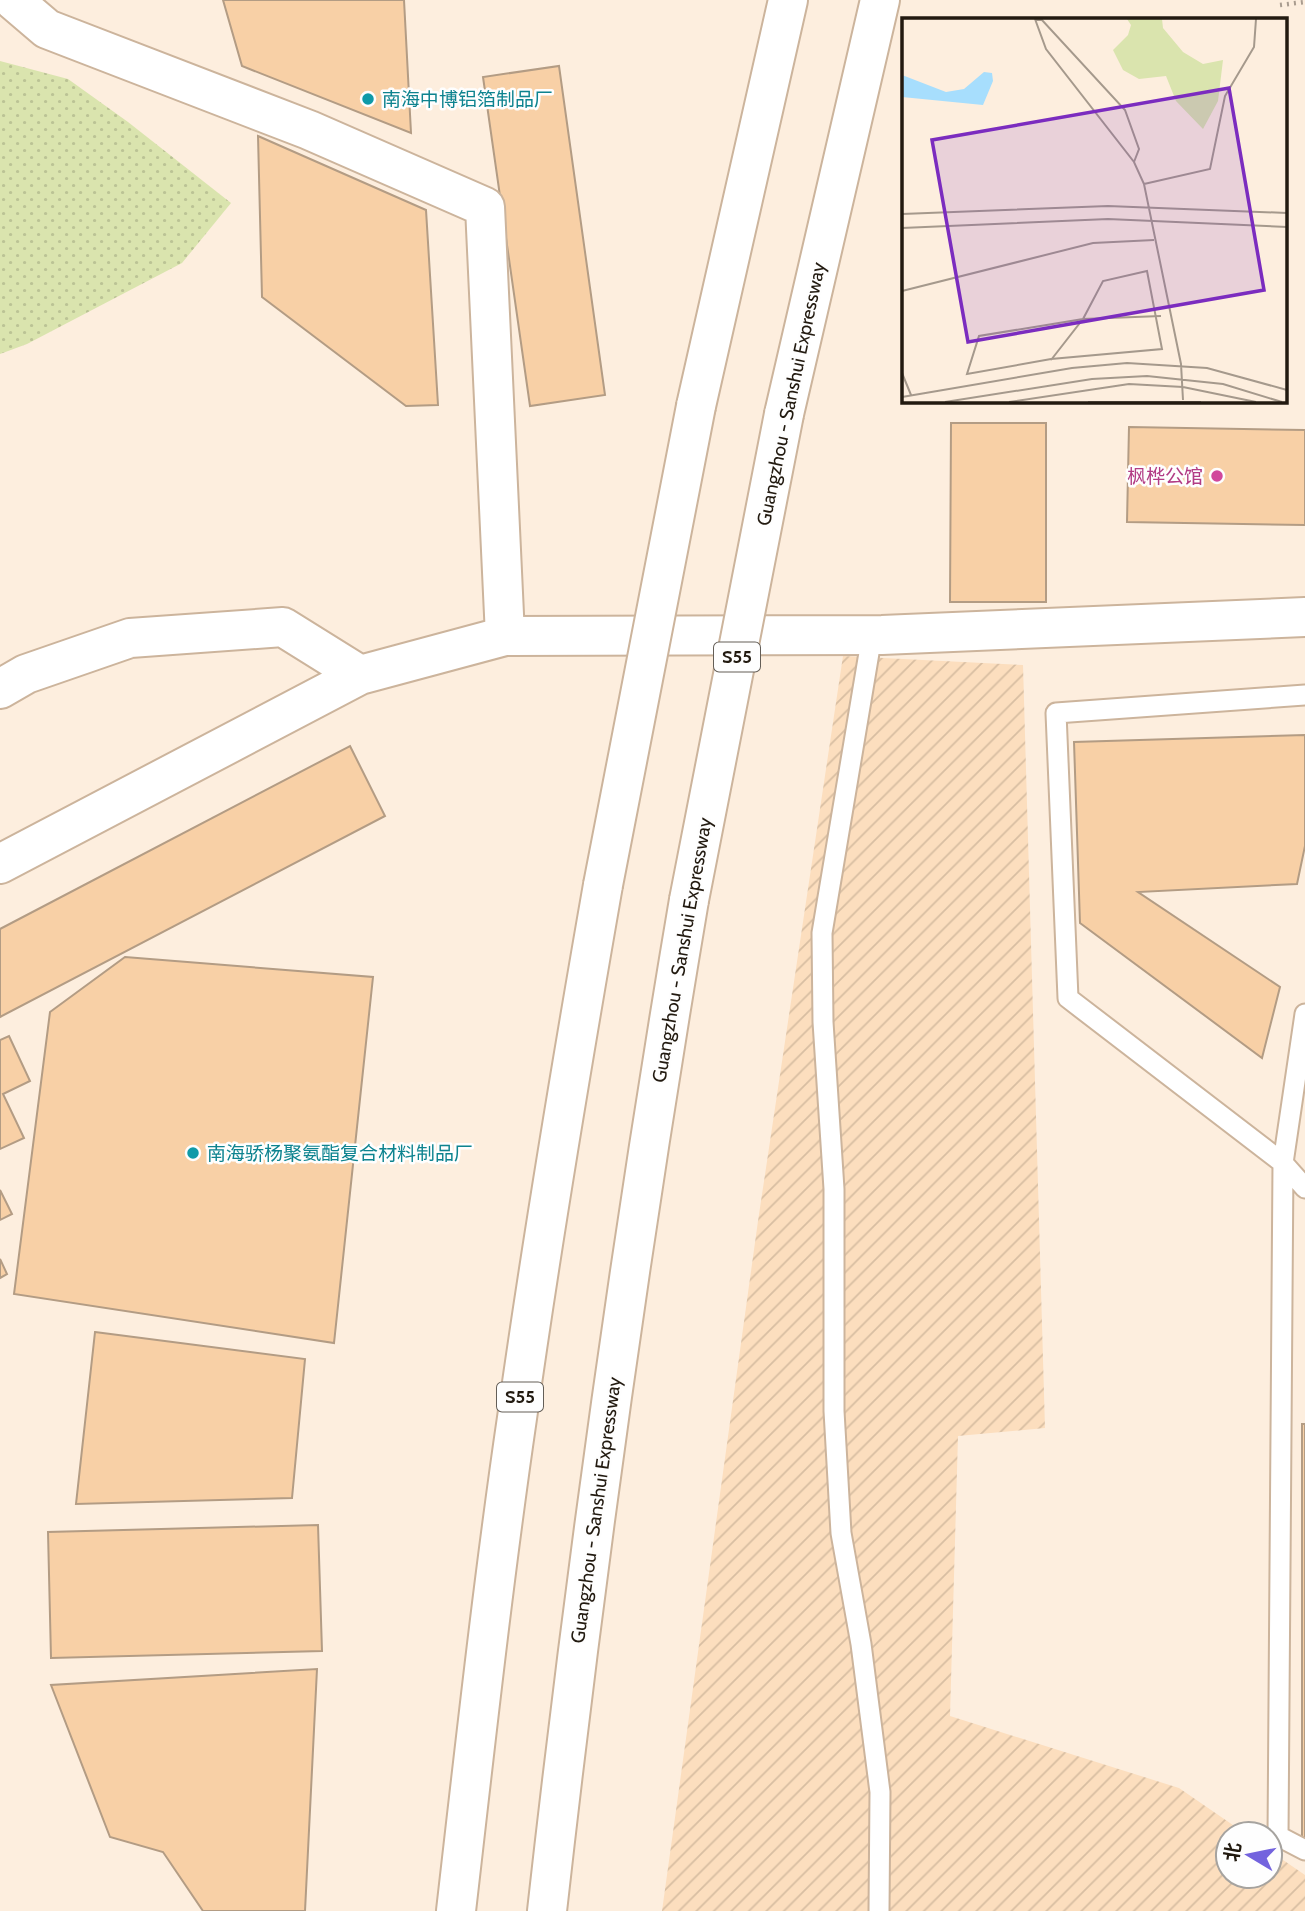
<svg xmlns="http://www.w3.org/2000/svg" width="1305" height="1911" font-family="Cabin,'Noto Sans SC',sans-serif">
<style>
.industrial{fill:url(#industrial-furrows)}
.green{fill:url(#green-dots)}
.building{fill:#f8d0a6;stroke:#b39c84;stroke-width:2}
.lines{fill:none;stroke-linecap:round;stroke-linejoin:round}
.lane-casing{stroke:#ccb49c;stroke-width:23}
.street-casing{stroke:#ccb49c;stroke-width:42}
.highway-casing{stroke:#ccb49c;stroke-width:42}
.path{stroke:#a99c8f;stroke-width:4.5;stroke-dasharray:2 5;stroke-linecap:butt}
.lane{stroke:#fff;stroke-width:19}
.street{stroke:#fff;stroke-width:38}
.highway{stroke:#fff;stroke-width:38}
.highway-bridge-casing{stroke:#ccb49c;stroke-width:42;stroke-linecap:butt}
.highway-bridge{stroke:#fff;stroke-width:38}
.culture-dot{fill:#0f9aa8;stroke:#fefefe;stroke-width:2.5}
.hotel-dot{fill:#d1479c;stroke:#fefefe;stroke-width:2.5}
.labels{text-anchor:middle;dominant-baseline:central;stroke-width:5;stroke-linejoin:round;paint-order:stroke}
.shield{fill:#fefefe;stroke:#645e57;stroke-width:2}
.shield-label{font-size:18px;font-weight:bold;fill:#221a10}
.culture-label{font-size:19px;fill:#0d838f;stroke:#fefefe;text-anchor:start}
.street-label{font-size:19px;fill:#221a10;stroke:#fefefe}
.hotel-label{font-size:19px;fill:#b23c85;stroke:#fefefe;text-anchor:end}
.inset-road{fill:none;stroke:#a5998c;stroke-width:2}
.view{fill:#7b2cbf;fill-opacity:0.15;stroke:#7b2cbf;stroke-width:3.5}
.inset-edge{fill:none;stroke:#221a10;stroke-width:3.5}
</style>
<defs>
<pattern id="industrial-furrows" width="10" height="10" patternUnits="userSpaceOnUse" patternTransform="scale(1.75)"><rect width="10" height="10" fill="#fcdebe"/><path d="M-1 1l2-2M0 10L10 0M9 11l2-2" fill="none" stroke="#d8bea2"/></pattern>
<pattern id="green-dots" width="8" height="8" patternUnits="userSpaceOnUse" patternTransform="scale(1.75)"><rect width="8" height="8" fill="#dae4ae"/><path d="M2 2h.1M6 6h.1" fill="none" stroke="#bbc395" stroke-width="1.8" stroke-linecap="round"/></pattern>
</defs>
<rect width="100%" height="100%" fill="#fdeede"/>
<path class="industrial" d="M843 656 1023 665 1045 1428 958 1436 950 1716 1179 1788 1246 1834H1228V1876H1270V1851L1305 1875V1911H662L758 1221Z"/>
<path class="green" d="M0 61 68 79 128 122 231 203 182 263 27 344 0 354Z"/>
<path class="building" d="M223 0H404L411 133 242 66Z
M559 66 605 395 530 406 483 77Z
M258 136 426 210 438 405 406 406 262 297Z
M951 423H1046V602H950Z
M1129 427 1305 430V525L1127 522Z
M1305 735V846L1297 884 1138 892 1280 987 1262 1058 1080 923 1074 742Z
M350 746 385 816 0 1017V929Z
M125 957 373 977 334 1343 14 1294 50 1012Z
M9 1036 30 1081 3 1094 24 1138 0 1149V1040Z
M0 1190 12 1214 0 1220Z
M0 1259 7 1274 0 1278Z
M95 1332 305 1359 292 1498 76 1504Z
M1302 1424H1305V1839H1302Z
M318 1525 322 1651 51 1658 48 1532Z
M317 1669 305 1911H203L163 1852 110 1837 51 1685Z"/>
<g class="lines">
<defs>
<path id="lane" d="M872 635 822 933 823 1022 834 1189V1411L841 1533 861 1644 880 1792 879 1911
M1305 695 1056 713 1068 998 1283 1163 1278 1836 1305 1850
M1305 1014 1283 1163 1305 1188"/>
<path id="street" d="M13 0 47 29 309 130 485 207 505 636
M0 689 26 674 130 638 283 627 360 675
M0 864 360 675 505 636 882 635 1305 617"/>
<path id="highway" d="M696 406 788 0
M784 414 880 0
M456 1911C475 1746 493 1582 517 1418 542 1240 572 1062 603 885
M547 1911C585 1572 632 1236 689 900"/>
</defs>
<use href="#lane" class="lane-casing"/>
<use href="#street" class="street-casing"/>
<use href="#highway" class="highway-casing"/>
<path class="path" d="M1280 5 1305 2"/>
<use href="#lane" class="lane"/>
<use href="#street" class="street"/>
<use href="#highway" class="highway"/>
<defs>
<path id="highway-bridge" d="M603 885 696 406
M689 900 784 414"/>
</defs>
<use href="#highway-bridge" class="highway-bridge-casing"/>
<use href="#highway-bridge" class="highway-bridge"/>
</g>
<g class="culture-dot">
<circle cx="368" cy="99" r="7"/>
<circle cx="193" cy="1153" r="7"/>
</g>
<circle class="hotel-dot" cx="1217" cy="476" r="7"/>
<g class="labels">
<g class="shield">
<rect x="714" y="642.5" width="46" height="29" rx="5"/>
<rect x="497" y="1382.5" width="46" height="29" rx="5"/>
</g>
<g class="shield-label">
<text x="737" y="657">S55</text>
<text x="520" y="1397">S55</text>
</g>
<g class="culture-label">
<text x="382" y="99">南海中博铝箔制品厂</text>
<text x="207" y="1153">南海骄杨聚氨酯复合材料制品厂</text>
</g>
<g class="street-label">
<text transform="translate(791 394) rotate(-78)">Guangzhou - Sanshui Expressway</text>
<text transform="translate(682 950) rotate(-80)">Guangzhou - Sanshui Expressway</text>
<text transform="translate(596 1510) rotate(-82)">Guangzhou - Sanshui Expressway</text>
</g>
<g class="hotel-label">
<text x="1203" y="476">枫桦公馆</text>
</g>
</g>
<g transform="translate(902 18)">
<rect width="385" height="385" fill="#fdeede"/>
<path d="M225 1H260L261 10 281 34 301 46 321 42 316 83 301 111 274 83 264 58 237 61 221 52 211 32 226 17 229 7Z" fill="#dae4ae"/>
<path d="M82 54 90 55 91 63 81 87 0 79V57L44 74 62 71Z" fill="#a7defd"/>
<path class="inset-road" d="M133 1 144 31 232 144 242 166 279 346 281 382M133 2H140L223 92 237 131 232 144M242 166 308 151 323 78 352 29 354 1M0 196 206 188 385 195M0 210 206 201 385 209M245 253 260 331 149 341 65 356 77 318 181 301 201 263ZM0 273 191 225 252 222M149 342 181 301 259 298M0 355 9 377M0 379 170 350 225 345 305 350 385 372M43 384 190 361 245 358 321 366 380 384M107 384 227 366 281 369 354 384M186 384H299"/>
<path class="view" d="M327 70 362 272 66 324 30 122Z"/>
<rect width="385" height="385" class="inset-edge"/>
</g>
<g transform="translate(1249 1855) rotate(280)"><circle r="33" fill="#fefefe" stroke="#a6a39f" stroke-width="2"/>
<path d="M0-5L12 26L0 18L-12 26Z" fill="#7363de"/>
<text y="-10" font-size="19" font-weight="bold" text-anchor="middle" fill="#221a10">北</text>
</g>
</svg>
